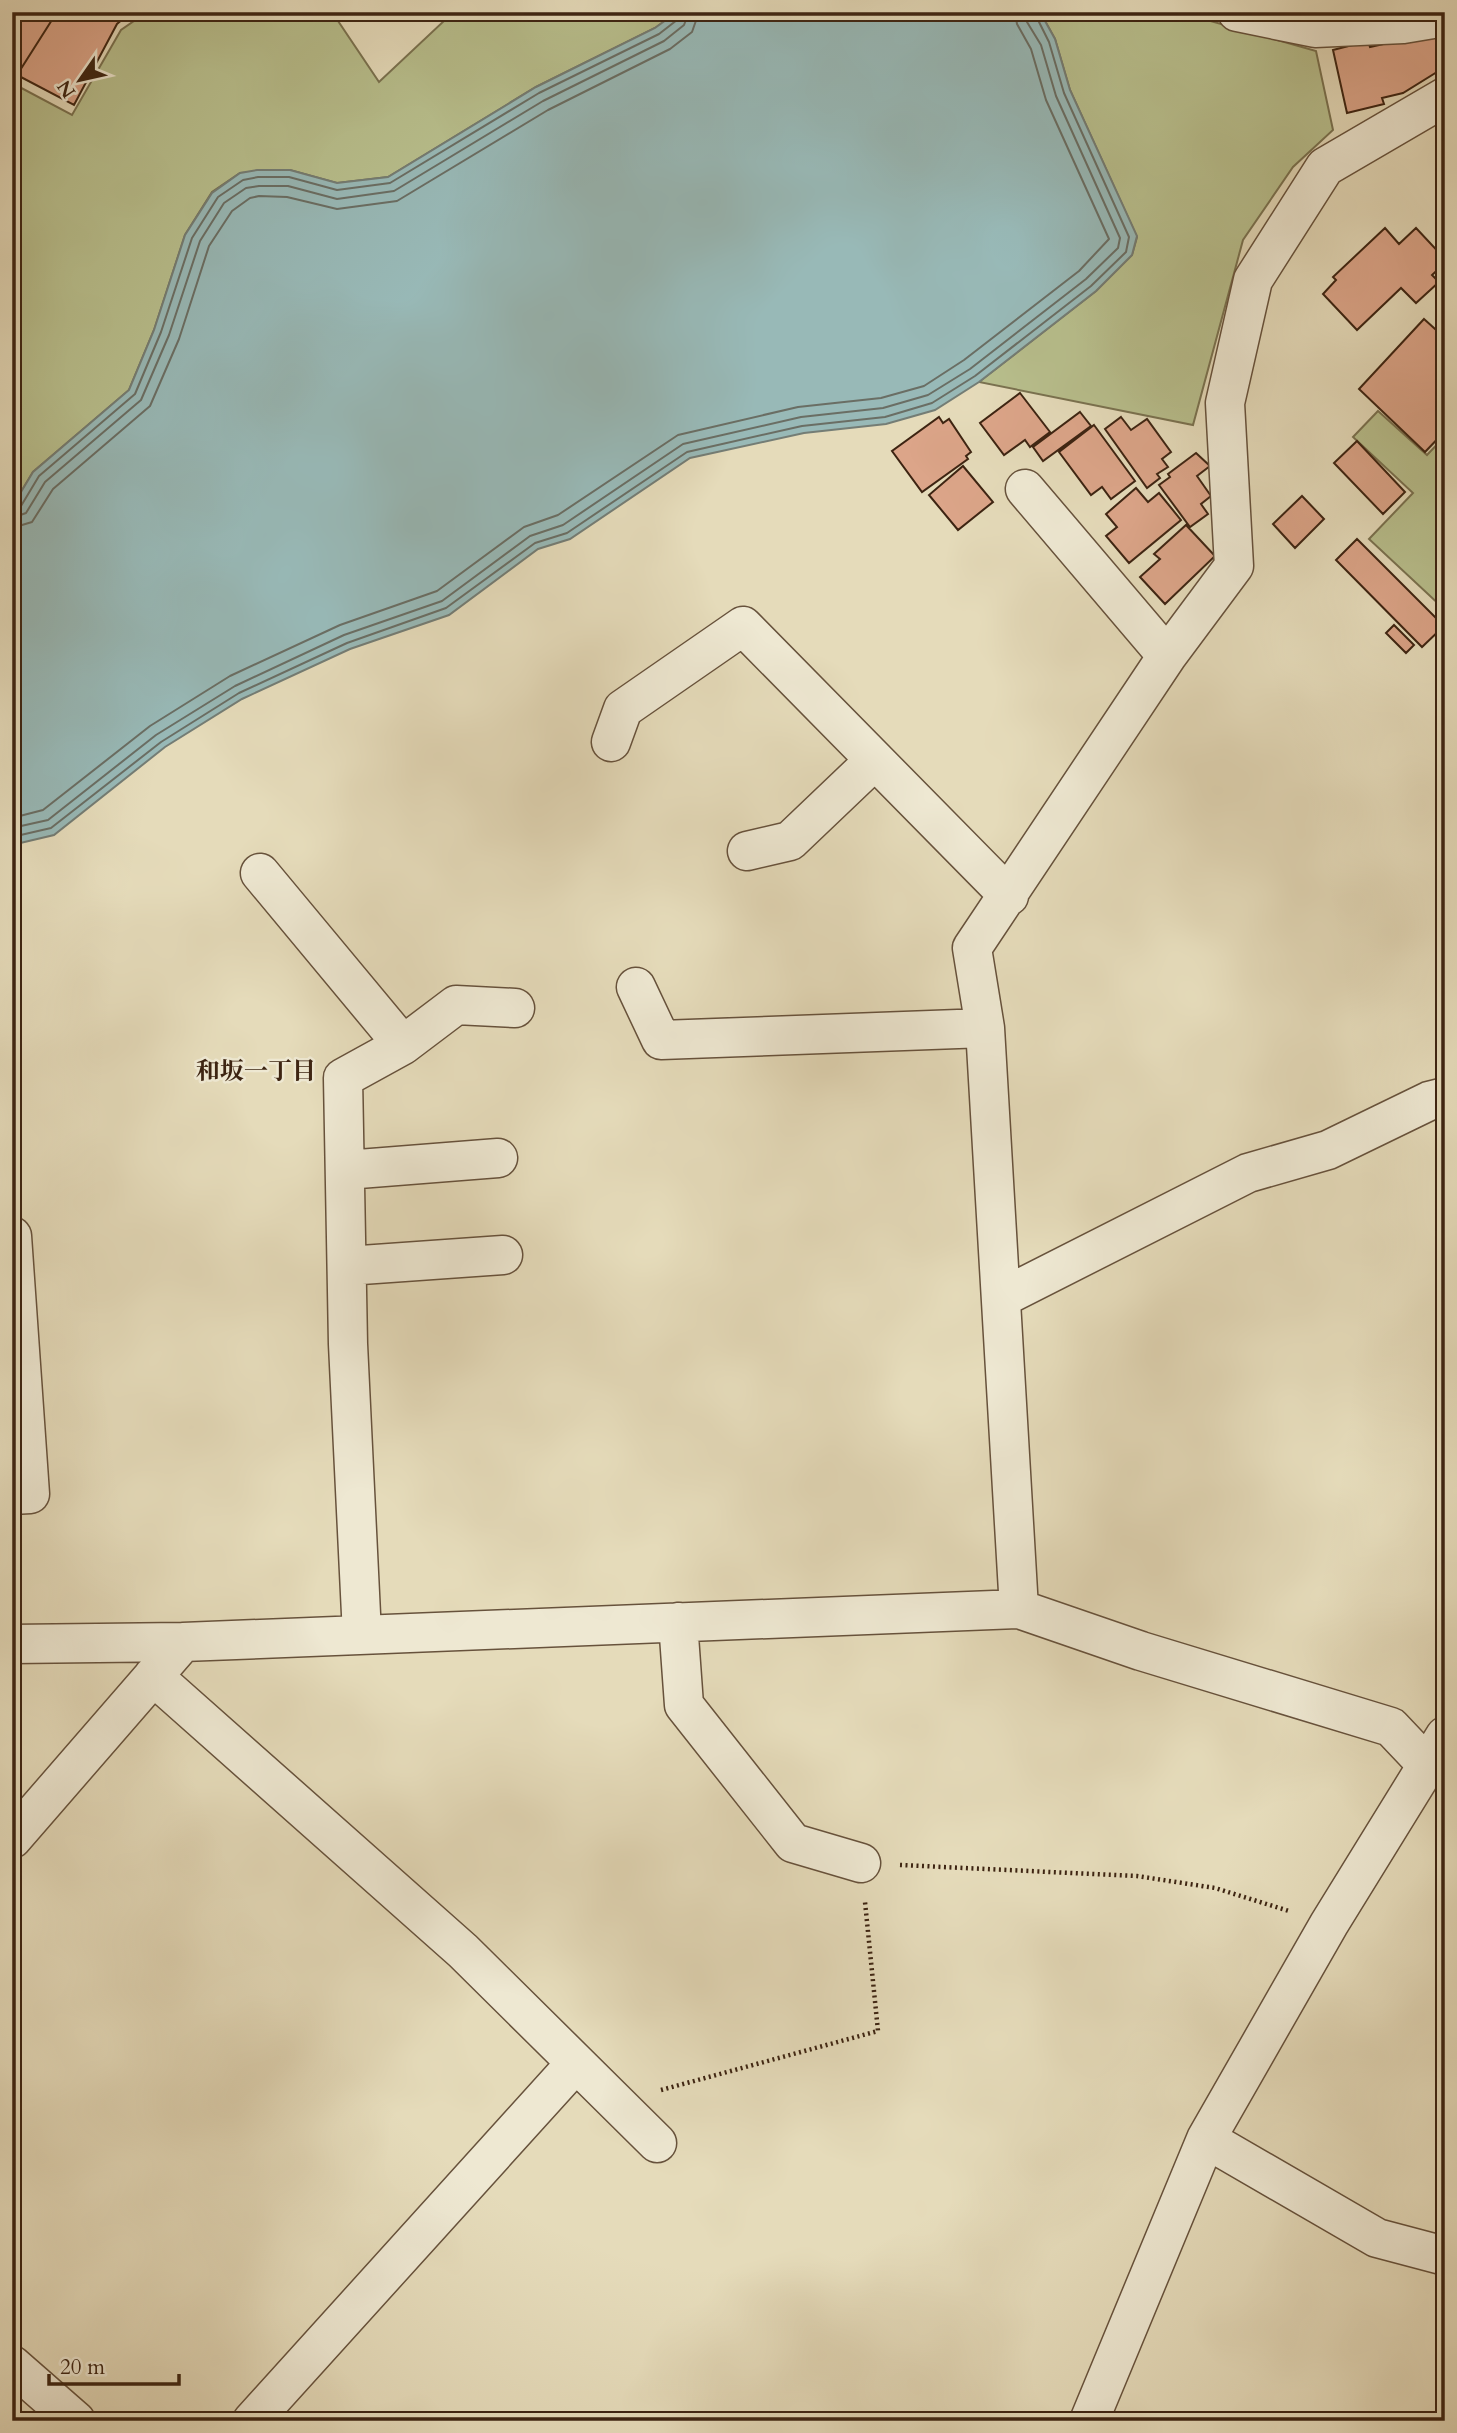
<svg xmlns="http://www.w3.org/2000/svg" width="1457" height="2433" font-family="Cardo,'Noto Serif JP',serif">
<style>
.green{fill:#b8bf8d;stroke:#7a7250;stroke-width:2}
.water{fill:#98b9b7;stroke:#747d75;stroke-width:2}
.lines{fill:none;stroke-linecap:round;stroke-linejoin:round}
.shore{stroke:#6a6e64;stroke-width:2}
.building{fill:#dca589;stroke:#3d2412;stroke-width:2}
.minor-casing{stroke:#67523c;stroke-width:41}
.path{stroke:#3d2412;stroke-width:4.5;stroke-dasharray:2 3.5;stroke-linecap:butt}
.minor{stroke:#eee8d2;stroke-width:38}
.labels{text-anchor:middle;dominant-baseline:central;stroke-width:5;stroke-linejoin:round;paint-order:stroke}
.neighbourhood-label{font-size:24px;font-weight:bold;fill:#3d2412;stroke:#eee8d2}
</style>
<rect width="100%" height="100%" fill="#e5dbba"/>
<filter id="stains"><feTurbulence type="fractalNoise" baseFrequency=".00286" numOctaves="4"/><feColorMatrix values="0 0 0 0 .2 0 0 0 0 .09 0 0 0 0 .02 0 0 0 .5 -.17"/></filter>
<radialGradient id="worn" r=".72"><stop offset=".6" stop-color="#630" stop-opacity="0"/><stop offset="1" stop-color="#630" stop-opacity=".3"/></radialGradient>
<path class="green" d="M147 12H332L379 82 446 19 460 12H677L655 28 536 87 388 177 337 183 290 170 240 173 212 192 185 235 154 330 129 390 33 472 12 507V83L72 115 121 30Z
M1040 12H1179L1316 51 1333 130 1293 167 1243 240 1193 425 979 382 1096 291 1132 255 1137 237 1070 90 1055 39Z
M1378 411 1427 455 1445 436 1444 609 1369 539 1413 493 1353 437Z"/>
<path class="water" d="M677 12H1040L1055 39 1070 90 1137 236 1132 255 1096 291 979 382 935 410 886 424 804 433 690 458 570 539 538 549 449 615 350 649 242 699 165 747 54 835 12 845V507L33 472 129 390 154 330 185 235 212 193 240 173 257 170H290L337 183 388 177 536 87 655 28Z"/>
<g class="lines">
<path class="shore" d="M12 509 21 506 39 476 135 394 161 332 192 238 218 197 243 180 258 177H289L337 190 390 183 539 93 659 34 677 20 680 12
M12 518 26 513 45 482 141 400 169 335 200 241 224 203 246 188 259 186H288L337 199 394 191 543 101 664 41 684 25 689 12
M12 528 32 522 53 489 150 406 179 339 209 246 232 211 250 198 259 196 287 197 337 209 397 201 548 110 670 49 692 32 699 12
M12 818 43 810 150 726 230 676 340 625 437 591 524 527 558 515 678 435 798 407 881 398 924 386 964 360 1079 271 1109 239 1046 100 1031 49 1017 24 1015 12
M12 828 48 820 156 735 235 686 344 635 442 601 530 536 563 525 683 444 801 417 883 408 928 395 970 369 1086 279 1118 248 1120 238 1056 96 1041 45 1027 22 1025 12
M12 837 51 828 161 742 239 693 347 643 446 608 535 543 567 533 687 452 802 426 885 417 932 403 975 376 1091 286 1126 252 1129 237 1064 93 1049 42 1034 12"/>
</g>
<path class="building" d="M12 12H57L17 75 12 73Z
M57 12H131L117 24 74 105 17 75Z
M1445 30V67L1403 93 1382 98 1384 104 1347 113 1333 50 1368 41 1370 47Z
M1385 228 1399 244 1416 228 1445 259V263L1432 275 1439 282 1416 303 1401 288 1357 330 1323 294 1336 280 1333 277Z
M1424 319 1445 338V431L1425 452 1359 389Z
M1020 393 1050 432 1030 447 1025 440 1004 455 980 423Z
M1080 412 1091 426 1043 461 1033 447Z
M939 417 943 423 949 419 971 452 966 456 968 459 922 492 892 451Z
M1121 417 1131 430 1147 419 1171 452 1162 459 1168 467 1157 474 1160 478 1147 488 1105 429Z
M1094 425 1135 481 1111 499 1102 487 1091 495 1059 452Z
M1357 441 1405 492 1383 514 1334 463Z
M1196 453 1210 466 1197 476 1211 496 1201 504 1208 514 1190 527 1159 485 1170 477 1168 474Z
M963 466 993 502 958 530 929 495Z
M1136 488 1148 502 1159 493 1181 520 1129 563 1106 536 1117 527 1106 514Z
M1302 496 1324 519 1295 548 1273 524Z
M1186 525 1215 556 1165 604 1140 577 1160 559 1154 554Z
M1357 539 1444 626 1422 647 1336 560Z
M1394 625 1414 645 1406 653 1386 633Z"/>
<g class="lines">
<defs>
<path id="minor" d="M1237 12 1315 28 1403 24 1445 17
M1025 489 1167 656
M611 742 623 709 743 626 1009 896
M747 851 790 841 875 760
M260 873 403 1045
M636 987 661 1040 985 1028
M346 1170 498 1158
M12 1236 30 1494 12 1495
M347 1266 503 1255
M1003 1297 1248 1173 1328 1150 1429 1101 1445 1097
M1019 1609 985 1028 972 948 1167 656 1234 566 1225 403 1253 280 1325 167 1445 97
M678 1622 684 1705 793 1843 861 1863
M362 1635 348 1344 343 1078 403 1045 456 1005 515 1008
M12 1644 183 1642
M153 1676 463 1951 657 2143
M12 1839 183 1642 1019 1609 1141 1651 1391 1727 1427 1765 1445 1771
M1206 2139 1377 2238 1445 2256
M12 2365 76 2421
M252 2421 575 2064
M1089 2421 1206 2139 1329 1924 1445 1736"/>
</defs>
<use href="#minor" class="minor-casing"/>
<path class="path" d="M900 1865 1137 1876 1215 1888 1289 1911
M661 2090 878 2031 865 1902"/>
<use href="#minor" class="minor"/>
</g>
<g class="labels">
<g class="neighbourhood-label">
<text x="256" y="1071">和坂一丁目</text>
</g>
</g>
<rect width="1457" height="2433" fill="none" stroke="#e5dbba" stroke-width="42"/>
<rect x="14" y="14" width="1429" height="2405" fill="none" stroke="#3d2412" stroke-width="3.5"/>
<rect x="21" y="21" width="1415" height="2391" fill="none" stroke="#3d2412" stroke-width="2"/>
<g transform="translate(80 80) rotate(236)" stroke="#eee8d2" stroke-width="5" paint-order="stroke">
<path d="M0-5L12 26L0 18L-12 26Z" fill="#3d2412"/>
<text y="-10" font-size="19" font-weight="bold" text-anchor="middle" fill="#3d2412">N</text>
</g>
<path d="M49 2374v10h130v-10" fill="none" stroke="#3d2412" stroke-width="3.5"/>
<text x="60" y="2374" font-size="21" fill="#3d2412" stroke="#eee8d2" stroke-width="5" paint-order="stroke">20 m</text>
<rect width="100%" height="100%" filter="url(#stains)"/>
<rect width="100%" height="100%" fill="url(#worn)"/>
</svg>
